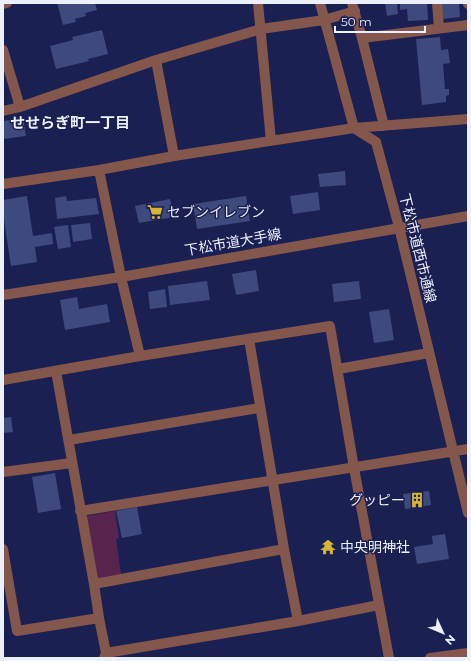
<svg xmlns="http://www.w3.org/2000/svg" width="471" height="661" font-family="Montserrat,'Noto Sans JP',sans-serif">
<style>
.green{fill:#57244f}
.building{fill:#3e497e}
.lines{fill:none;stroke-linecap:round;stroke-linejoin:round}
.minor{stroke:#84574c;stroke-width:10}
.labels{text-anchor:middle;dominant-baseline:central;stroke-width:3;stroke-linejoin:round;paint-order:stroke}
.poi-label{font-size:14px;fill:#eceffc;stroke:#1b2052;text-anchor:start}
.street-label{font-size:14px;fill:#eceffc;stroke:#1b2052}
.neighbourhood-label{font-size:15px;font-weight:bold;fill:#eceffc;stroke:#1b2052}
</style>
<rect width="100%" height="100%" fill="#1b2052"/>
<path class="green" d="M115 511 119 538 116 539 121 574 98 578 86 516Z"/>
<path class="building" d="M57 3H95L97 10 85 13 86 16 75 19 76 22 63 25Z
M385 3H397L398 14 387 16Z
M400 3H427L428 20 408 21 407 9 400 10Z
M441 3H459L460 17 443 19Z
M102 30 108 54 88 59 89 61 56 69 50 46 73 40 72 37Z
M440 37 441 50 448 49 450 63 443 64 445 89H449V95L446 96V102L422 105 416 39Z
M23 118 26 136 3 139V121Z
M345 171 346 185 320 187 318 174Z
M318 192 320 210 293 214 290 196Z
M27 196 33 236 52 233 53 244 35 247 37 262 11 266 3 213V200Z
M66 196 67 201 96 198 99 214 57 219 55 198Z
M246 196 250 221 197 229 193 204Z
M170 199 174 217 139 223 135 206Z
M90 223 92 239 73 242 71 225Z
M68 225 71 247 58 249 54 227Z
M256 270 259 291 236 295 232 274Z
M207 281 210 300 170 305 168 286Z
M359 281 361 299 334 302 332 284Z
M165 289 167 307 150 309 148 292Z
M77 297 79 309 107 304 110 322 65 330 60 300Z
M389 309 394 340 374 343 369 312Z
M11 417 13 432 3 433V418Z
M55 473 61 509 38 513 32 477Z
M429 491 431 505 405 509 403 494Z
M137 507 142 534 122 538 116 511Z
M445 534 449 559 417 564 414 547 433 544 432 536Z"/>
<g class="lines">
<path class="minor" d="M258 3 271 141
M320 3 354 128 376 142 399 227 468 513
M352 3 362 38 468 25
M437 3 439 28
M468 3V4
M3 4 7 3
M362 38 384 126
M3 50 20 107
M156 60 174 156
M3 111 20 107 156 60 261 29 324 20 355 11
M99 170 121 277 140 356
M3 184 99 170 174 156 354 128 468 119
M3 295 121 277 468 216
M249 339 284 549 298 621
M338 369 429 353
M56 371 94 584 99 618 106 653 104 658
M3 380 140 356 330 326 354 468 389 658
M69 440 259 408
M3 472 72 463
M80 511 468 449
M3 549 17 631 99 618
M94 584 284 549
M106 653 298 621 379 605
M430 658 468 653"/>
</g>
<defs>
<symbol id="supermarket-bare" viewBox="-9 -9 18 18"><path d="M-6-5.5h2.5l.6 2H6L4.5 2H-2.5L-4.4-4H-6ZM-1.5 3.2a1.3 1.3 0 1 0 .1 0ZM3 3.2a1.3 1.3 0 1 0 .1 0Z" fill="#d6b534" stroke="#1b2052" stroke-width="2.5" paint-order="stroke"/></symbol>
<symbol id="building-bare" viewBox="-9 -9 18 18"><path d="M-4-6H4V6H1V3H-1V6H-4ZM-2.5-4.3h1.7v1.8h-1.7ZM.8-4.3h1.7v1.8H.8ZM-2.5-1h1.7V.8h-1.7ZM.8-1h1.7V.8H.8Z" fill="#d6b534" stroke="#1b2052" stroke-width="2.5" paint-order="stroke"/></symbol>
<symbol id="temple-bare" viewBox="-9 -9 18 18"><path d="M0-6L5-2H3V0L6.5 2.5H4V6H1.5V3h-3V6H-4V2.5H-6.5L-3 0V-2H-5Z" fill="#d6b534" stroke="#1b2052" stroke-width="2.5" paint-order="stroke"/></symbol>
</defs>
<g fill-rule="evenodd">
<use href="#supermarket-bare" x="144" y="201" width="22" height="22"/>
<use href="#building-bare" x="406" y="489" width="22" height="22"/>
<use href="#temple-bare" x="317" y="536" width="22" height="22"/>
</g>
<g class="labels">
<g class="poi-label">
<text x="167" y="212">セブンイレブン</text>
<text x="405" y="500" text-anchor="end">グッピー</text>
<text x="340" y="547">中央明神社</text>
</g>
<g class="street-label">
<text transform="translate(233 242) rotate(-10)">下松市道大手線</text>
<text transform="translate(418 248) rotate(76)">下松市道西市通線</text>
</g>
<g class="neighbourhood-label">
<text x="70" y="122">せせらぎ町一丁目</text>
</g>
</g>
<rect width="471" height="661" fill="none" stroke="#eceffc" stroke-width="8"/>
<g transform="translate(443 633) rotate(134)" stroke="#1b2052" stroke-width="3" paint-order="stroke">
<path d="M0-3L7 15L0 10L-7 15Z" fill="#eceffc"/>
<text y="-6" font-size="11" font-weight="bold" text-anchor="middle" fill="#eceffc">N</text>
</g>
<path d="M335 26v6h90v-6" fill="none" stroke="#eceffc" stroke-width="2"/>
<text x="341" y="26" font-size="12" fill="#eceffc" stroke="#1b2052" stroke-width="3" paint-order="stroke">50 m</text>
</svg>
